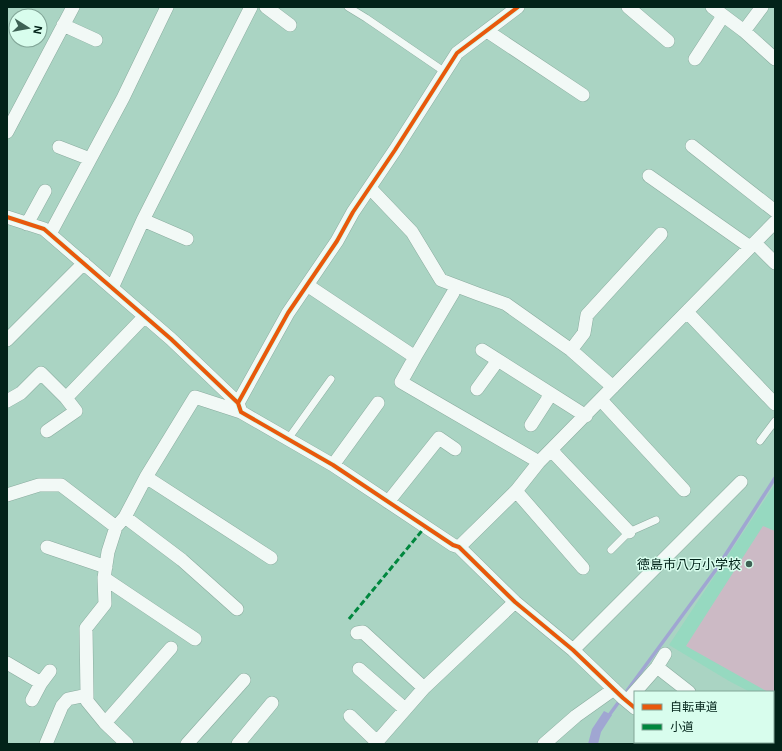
<svg xmlns="http://www.w3.org/2000/svg" width="782" height="751" font-family="'Open Sans','Noto Sans JP',sans-serif">
<style>
.built{fill:#96d9c0}
.green{fill:#ccbac5}
.water{fill:#a0a6d2}
.lines{fill:none;stroke-linecap:round;stroke-linejoin:round}
.stream{stroke:#a0a6d2;stroke-width:3.5}
.service-casing{stroke:#8aac9f;stroke-width:8}
.minor-casing{stroke:#8aac9f;stroke-width:14}
.service{stroke:#f2f9f6;stroke-width:7}
.minor{stroke:#f2f9f6;stroke-width:13}
.quiet{stroke:#00873e;stroke-width:3;stroke-dasharray:6 3;stroke-linecap:butt}
.cycleway-casing{stroke:#d8fded;stroke-width:6}
.cycleway{stroke:#e8590c;stroke-width:4}
.poi-dot{fill:#3d6154;stroke:#d8fded;stroke-width:1.5}
.labels{text-anchor:middle;dominant-baseline:central;stroke-width:3;stroke-linejoin:round;paint-order:stroke}
.poi-label{font-size:13px;fill:#022319;stroke:#d8fded;text-anchor:end}
</style>
<rect width="100%" height="100%" fill="#aad4c3"/>
<path class="built" d="M775 484V705L773 704V692H750L729 681 669 645Z"/>
<path class="green" d="M763 526 775 531V696L773 695V692H768L686 646Z"/>
<path class="water" d="M604 711 612 715 601 732 598 744H588L592 729Z"/>
<g class="lines">
<path class="stream" d="M607 718 715 571 775 478"/>
<defs>
<path id="service" d="M348 7 366 18 445 72
M288 439 331 379
M760 441 775 421
M611 550 629 532 656 520"/>
<path id="minor" d="M266 7 290 25
M628 7 668 41
M712 7 744 31 775 59
M63 25 96 40
M487 31 583 95
M744 31 762 7
M695 59 723 16
M7 132 73 7
M692 146 775 211
M59 147 90 159
M649 176 750 247
M370 188 412 232 441 280 478 294 506 304 571 350
M7 217 44 229 171 339 238 403 241 412 333 465 453 545 459 547 515 602 573 650 623 698 635 708
M143 220 187 239
M27 224 45 191
M50 234 123 98 167 7
M755 243 775 263
M307 285 415 357
M112 288 143 220 251 7
M453 293 415 357 401 382 539 462
M687 312 775 404
M7 340 84 263
M482 350 586 416
M613 387 571 350 584 333 587 315 661 234
M477 389 498 360
M601 400 684 490
M7 401 21 393 41 373 66 398 145 316
M238 403 288 313 337 241 353 212 395 150 457 53 518 7
M531 425 551 394
M47 431 76 411 66 398
M551 450 629 532
M333 465 378 403
M146 477 195 397 241 412
M516 491 583 568
M7 495 39 485H61L116 527 125 517 146 477 271 558
M388 502 439 438 455 449
M125 517 182 560 237 609
M116 527 108 552 104 578 195 639
M47 547 106 567
M459 547 516 491 539 462 775 222
M357 633 363 632 424 688
M573 650 741 482
M7 663 41 683
M657 667 689 692
M359 669 405 709
M87 695V701L105 723
M32 700 41 683 50 671
M627 701 657 667 665 654
M350 716 377 742
M672 742 675 744
M753 742 756 744
M46 744 62 706 68 699 87 695 86 628 105 604 104 578
M127 744 105 723 171 648
M187 744 244 680
M238 744 272 703
M375 744 424 688 515 602
M544 744 576 716 614 689"/>
</defs>
<use href="#service" class="service-casing"/>
<use href="#minor" class="minor-casing"/>
<use href="#service" class="service"/>
<use href="#minor" class="minor"/>
<path class="quiet" d="M349 619 425 527"/>
<defs>
<path id="cycleway" d="M7 217 44 229 171 339 238 403 241 412 333 465 453 545 459 547 515 602 573 650 623 698 635 708
M238 403 288 313 337 241 353 212 395 150 457 53 518 7"/>
</defs>
<use href="#cycleway" class="cycleway-casing"/>
<use href="#cycleway" class="cycleway"/>
</g>
<circle class="poi-dot" cx="749" cy="564" r="4"/>
<g class="labels">
<g class="poi-label">
<text x="741" y="564">徳島市八万小学校</text>
</g>
</g>
<rect width="782" height="751" fill="none" stroke="#022319" stroke-width="16"/>
<rect x="634" y="691" width="140" height="52" fill="#d8fded" stroke="#82a698"/>
<rect x="642" y="704" width="20" height="6" fill="#e8590c" stroke="#82a698"/>
<text x="670" y="711" font-size="12" fill="#022319">自転車道</text>
<rect x="642" y="724" width="20" height="6" fill="#00873e" stroke="#82a698"/>
<text x="670" y="731" font-size="12" fill="#022319">小道</text>
<g transform="translate(28 28) rotate(101)"><circle r="19" fill="#d8fded" stroke="#82a698"/>
<path d="M0-3L7 15L0 10L-7 15Z" fill="#3d6154"/>
<text y="-6" font-size="11" font-weight="bold" text-anchor="middle" fill="#022319">N</text>
</g>
</svg>
